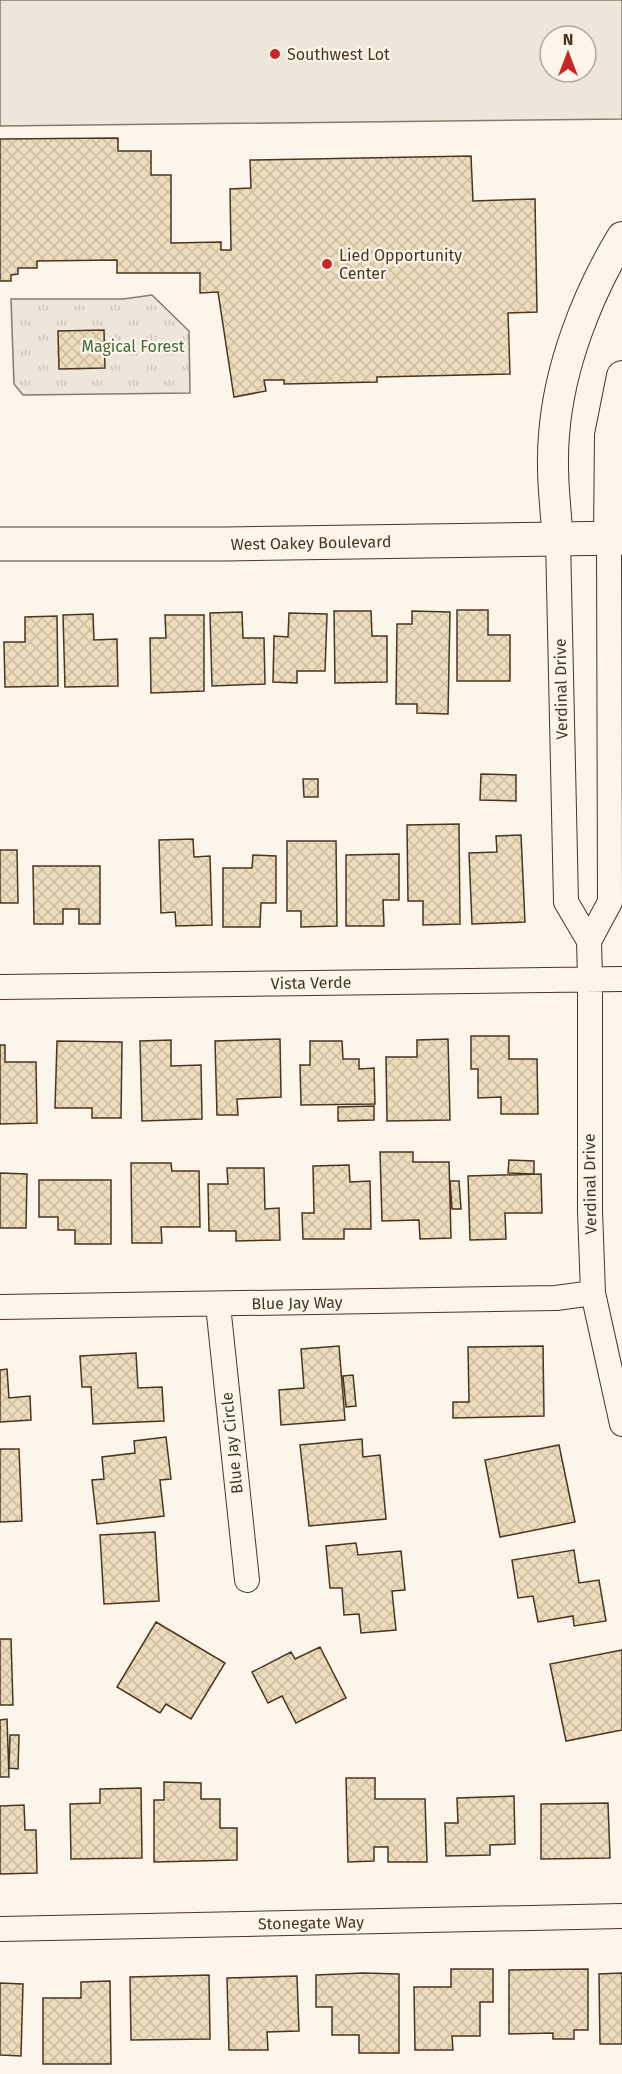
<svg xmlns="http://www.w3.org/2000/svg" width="622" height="2074" font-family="'Fira Sans',sans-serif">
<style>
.park{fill:url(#park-tufts);stroke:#887966;stroke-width:1.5}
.parking{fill:#ede7d9;stroke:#887966;stroke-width:1.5;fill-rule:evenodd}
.building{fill:url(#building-cross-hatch);stroke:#4a3520;stroke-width:1.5}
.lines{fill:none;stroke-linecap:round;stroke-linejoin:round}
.minor-casing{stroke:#4a3520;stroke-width:26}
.tertiary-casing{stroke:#4a3520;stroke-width:32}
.secondary-casing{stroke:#4a3520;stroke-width:35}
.minor{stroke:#fbf6e9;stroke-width:24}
.tertiary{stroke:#fbf6e9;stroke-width:30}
.secondary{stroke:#fbf6e9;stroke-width:33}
.poi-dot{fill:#c62828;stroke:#fbf6e9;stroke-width:2}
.labels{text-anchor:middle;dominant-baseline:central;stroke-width:4.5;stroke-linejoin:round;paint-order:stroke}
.poi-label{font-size:16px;fill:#4a3520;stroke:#fbf6e9;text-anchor:start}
.park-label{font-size:16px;fill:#436837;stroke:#fbf6e9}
.street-label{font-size:16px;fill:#4a3520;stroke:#fbf6e9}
</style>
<defs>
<pattern id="park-tufts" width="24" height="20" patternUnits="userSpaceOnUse" patternTransform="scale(1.5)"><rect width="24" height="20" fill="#ede6d9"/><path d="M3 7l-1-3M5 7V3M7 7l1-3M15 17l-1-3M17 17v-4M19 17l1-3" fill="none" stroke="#cdc6ba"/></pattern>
<pattern id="building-cross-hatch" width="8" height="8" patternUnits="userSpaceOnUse" patternTransform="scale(1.5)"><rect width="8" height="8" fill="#ecdcbc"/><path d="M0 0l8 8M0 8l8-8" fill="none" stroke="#ccbda1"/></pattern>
</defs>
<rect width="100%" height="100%" fill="#fbf6e9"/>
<path class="park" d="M152 295 189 331 190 393 23 395 14 384 11 299H123Z"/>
<path class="parking" d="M0 0H622V119L0 126ZM550 36H586V72H550Z"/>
<path class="building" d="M118 138V151H151V175H171V243L221 242V250H231L230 189 251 188 250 160 471 156 473 201 535 199 537 312 508 313 510 374 377 377V382L284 384V380H264L266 391 234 397 218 292 200 293V273H117V260L37 261V268H18V274L11 275V281H0V139Z
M104 330 105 368 59 369 58 331Z
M457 610H488V635H510V681H457Z
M334 611H371L372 636H387V682L335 683Z
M412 611 450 612 448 714 417 713V704H396L397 624H412Z
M242 612 243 638H264L265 684 212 686 210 613Z
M289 613 327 614 325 671H297V683L273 682 274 636 288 637Z
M93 614 94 640 117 639 118 686 65 687 63 615Z
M165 615H204V691L151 693 150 638H166Z
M57 616 58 686 5 687 4 642H25V617Z
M481 774 516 775V801L480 800Z
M303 779H318V797H304Z
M459 824 460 924 423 925V901H408L407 825Z
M521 835 525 922 472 924 469 853 497 852 496 836Z
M193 839 194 857 210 856 212 925 176 926 175 912 161 913 159 840Z
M287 841H336L337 926 301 927V911H287Z
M0 850H17L18 903H0Z
M399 854V900H383L384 926H346V855Z
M253 855 276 856V903H261L260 927H223V868H252Z
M33 866H100V924H79V909H63V924H34Z
M471 1036H509V1059H537L538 1114H501V1097L478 1098V1069H471Z
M280 1039 281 1097 237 1099 238 1115H217L215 1041Z
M448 1039 450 1120 387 1121 386 1057H417V1040Z
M171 1040V1066L201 1065 202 1119 142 1121 140 1041Z
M57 1041 122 1042 121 1118H92V1108H55Z
M310 1041H342L343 1059H359V1069L374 1068 375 1104 301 1105 300 1065H310Z
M0 1045H5V1062H36L37 1123 0 1124Z
M374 1106V1120L338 1121V1107Z
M380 1152H413V1162H449L451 1238 420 1239 419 1220 382 1221Z
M509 1160 534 1161V1174L508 1173Z
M131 1163H171L172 1171H199L200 1227H161L162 1243H132Z
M349 1165 350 1182 370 1181 371 1229H344V1239H303L302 1213H314L313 1166Z
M227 1168H264L265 1209 279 1208 280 1240 236 1241V1231H209L208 1184H228Z
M0 1173 27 1174 26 1228H0Z
M541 1174 542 1213H505L506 1239 470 1240 468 1176Z
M39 1180H111V1244H75V1230H58V1217H39Z
M450 1181H459L461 1209H452Z
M339 1346 345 1420 281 1425 279 1390 304 1388 301 1349Z
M543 1346 544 1416 453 1418V1402H469L468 1347Z
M136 1353 138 1388 162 1387 164 1421 93 1424 91 1387H82L80 1356Z
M7 1369 9 1398 30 1396 31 1420 0 1422V1370Z
M353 1375 356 1406 346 1407 343 1376Z
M166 1437 171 1479 160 1480 164 1516 97 1524 92 1480 104 1479 102 1457 135 1453 134 1441Z
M362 1439 363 1457 380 1455 386 1519 309 1526 300 1445Z
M559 1445 575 1522 500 1537 485 1460Z
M0 1449H19L22 1521 0 1522Z
M155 1532 159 1601 104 1604 100 1535Z
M356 1543 358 1555 401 1551 405 1590 392 1591 396 1630 361 1633 359 1614 344 1615 342 1588H330L326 1546Z
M574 1550 579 1583 599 1580 606 1621 574 1626 573 1616 538 1622 533 1596 518 1598 512 1560Z
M156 1622 225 1663 191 1719 166 1704 160 1713 117 1687Z
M0 1639H11L13 1705H0Z
M320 1647 346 1698 296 1723 282 1696 268 1703 252 1672 291 1652 295 1659Z
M622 1650V1730L566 1741 550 1664Z
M7 1719 9 1777H0V1720Z
M10 1735H19L18 1769 9 1768Z
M346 1778H375V1799H425L427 1862H388V1847H374V1861L348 1862Z
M164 1782 201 1783V1799H220V1828H237V1860L154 1862V1800H164Z
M141 1788 142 1858 71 1859 70 1804 100 1803V1789Z
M514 1796 515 1844 490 1845V1855L446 1856 445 1823H458L457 1798Z
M608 1803 610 1858 541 1859V1804Z
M24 1805 25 1830H36L37 1873 0 1874V1806Z
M451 1969H493V2002H480V2036H452L453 2050H415L414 1987H451Z
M588 1969V2030H574V2039H553V2033L509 2034V1970Z
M363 1973 399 1974V2053H359V2035H332V2007H316V1975Z
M622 1973V2044H600L599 1974Z
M209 1975 210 2039 131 2040 130 1977Z
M297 1976 299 2031 267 2032 268 2050H229L227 1978Z
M110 1981 111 2064H43V1998H81V1982Z
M0 1983 23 1984 21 2056 0 2055Z"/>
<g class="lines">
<defs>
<path id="minor" d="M558 539 566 902 589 941 590 979V1211L593 1293 622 1424
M589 941 610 902 609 538
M0 987 622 979
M218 1305 247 1580
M0 1307 556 1298 593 1293
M0 1929 622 1916"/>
<path id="tertiary" d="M609 538 610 436 622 376
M558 539C555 504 551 470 554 435 559 367 587 295 622 237"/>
<path id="secondary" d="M0 544H226L622 538"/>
</defs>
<use href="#minor" class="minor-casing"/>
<use href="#tertiary" class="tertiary-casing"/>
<use href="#secondary" class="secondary-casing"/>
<use href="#minor" class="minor"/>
<use href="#tertiary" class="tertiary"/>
<use href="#secondary" class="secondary"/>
</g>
<g class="poi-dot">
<circle cx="275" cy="54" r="6"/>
<circle cx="327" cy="264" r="6"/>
</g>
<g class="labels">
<g class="poi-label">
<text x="287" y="54">Southwest Lot</text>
<text x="339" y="255">Lied Opportunity<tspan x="339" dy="18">Center</tspan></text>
</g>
<g class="park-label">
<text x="133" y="346">Magical Forest</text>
</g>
<g class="street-label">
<text transform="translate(311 543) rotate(-1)">West Oakey Boulevard</text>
<text transform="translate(561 689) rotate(-91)">Verdinal Drive</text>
<text transform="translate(311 983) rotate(-1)">Vista Verde</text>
<text transform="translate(590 1184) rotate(-91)">Verdinal Drive</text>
<text transform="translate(297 1303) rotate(-1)">Blue Jay Way</text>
<text transform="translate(232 1443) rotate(-96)">Blue Jay Circle</text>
<text transform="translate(311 1923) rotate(-1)">Stonegate Way</text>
</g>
</g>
<g transform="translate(568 54)"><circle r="28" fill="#fbf6e9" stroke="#b4a999" stroke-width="1.5"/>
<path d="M0-4.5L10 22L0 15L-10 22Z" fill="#c62828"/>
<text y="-9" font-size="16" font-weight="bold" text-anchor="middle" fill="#4a3520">N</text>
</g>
</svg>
